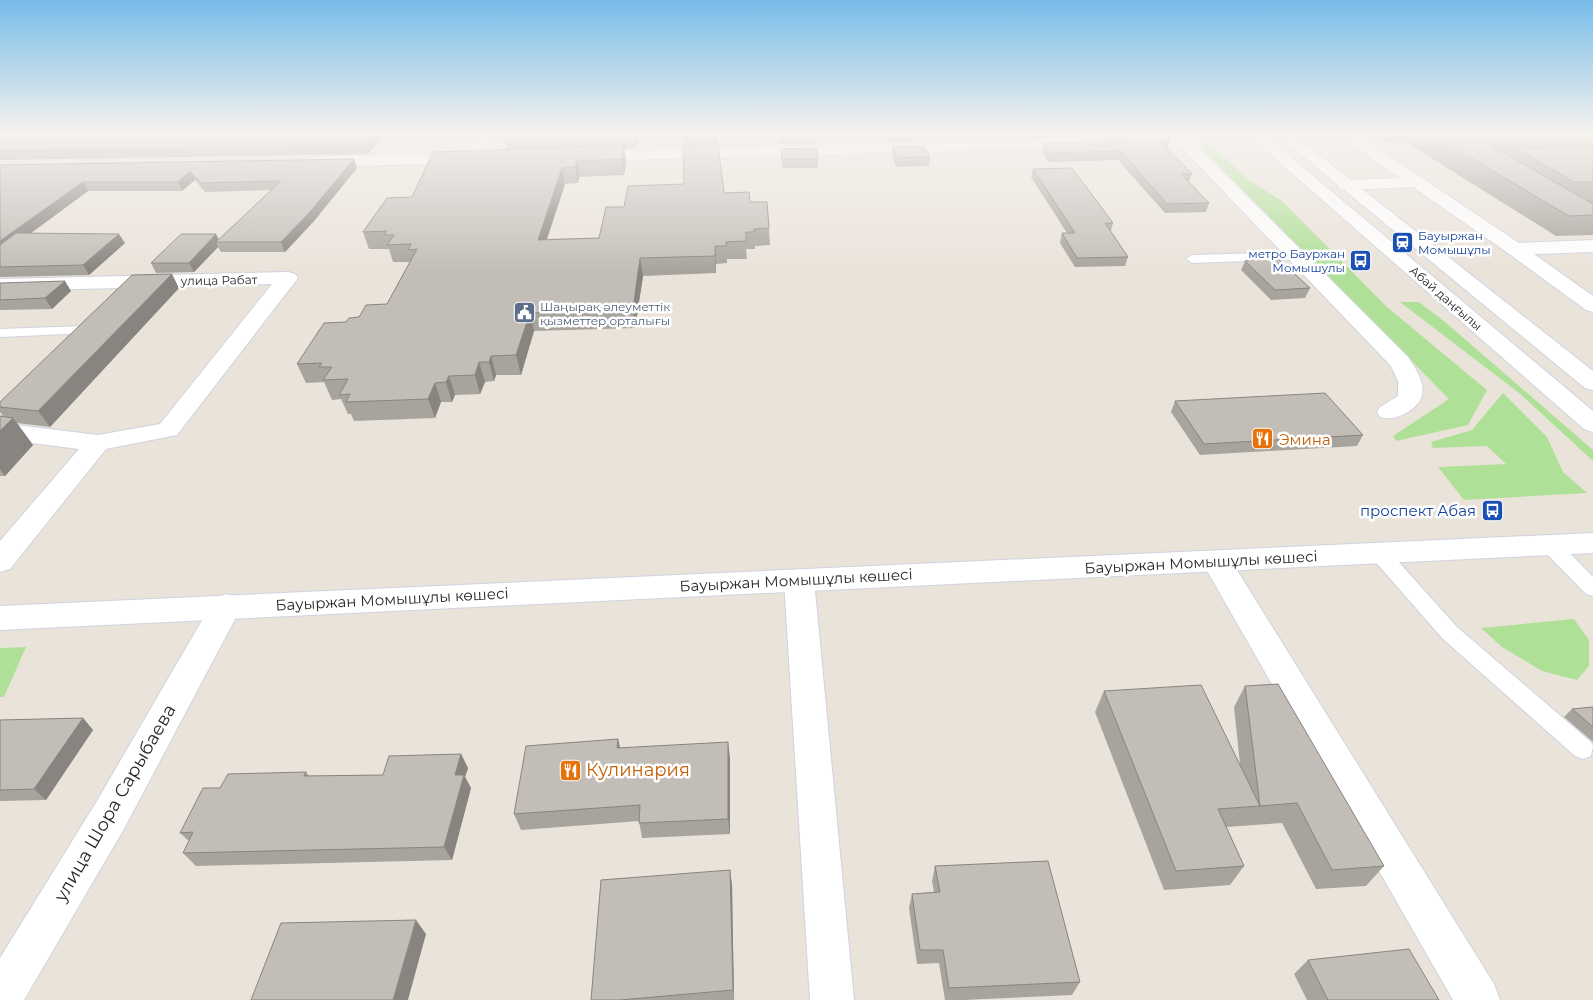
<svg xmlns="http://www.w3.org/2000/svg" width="1593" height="1000" font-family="Montserrat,sans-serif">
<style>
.green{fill:#afe097}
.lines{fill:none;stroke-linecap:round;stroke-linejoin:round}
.service-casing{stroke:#cfd2e1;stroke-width:2}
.minor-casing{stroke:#cfd2e1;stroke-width:2}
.secondary-casing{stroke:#cfd2e1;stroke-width:2}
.service{fill:#fff;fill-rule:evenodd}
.minor{fill:#fff;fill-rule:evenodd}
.secondary{fill:#fff;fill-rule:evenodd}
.wall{fill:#a7a39d}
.shaded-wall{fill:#888480}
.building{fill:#c2bdb7;stroke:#888480}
.labels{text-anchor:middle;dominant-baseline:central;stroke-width:5;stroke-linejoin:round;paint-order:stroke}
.far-transit-label{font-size:12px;fill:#164399;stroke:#fff;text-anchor:start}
.far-street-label{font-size:12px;fill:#282828;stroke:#fff}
.far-service-label{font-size:12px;fill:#4e5e75;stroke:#fff;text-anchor:start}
.food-label{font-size:15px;fill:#c56008;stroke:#fff;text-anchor:start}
.transit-label{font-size:15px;fill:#164399;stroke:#fff;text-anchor:end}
.street-label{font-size:15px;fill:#282828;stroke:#fff}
.near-food-label{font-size:18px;fill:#c56008;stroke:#fff;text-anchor:start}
.near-street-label{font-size:18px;fill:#282828;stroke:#fff}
</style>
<rect width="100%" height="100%" fill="#eae3da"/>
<path class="green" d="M1192 133H1198L1249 180 1283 202 1387 307 1487 390 1468 425 1396 441 1393 436 1449 399 1195 141H1199Z
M1400 302H1419L1445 322 1593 450V461L1519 393Z
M1503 393 1547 437 1563 472 1587 493 1464 500 1438 467 1506 464 1487 446 1433 448 1431 442 1472 430Z
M1574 619 1589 640V666L1577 680 1542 671 1502 647 1481 628Z
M26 647 4 697H0V648Z"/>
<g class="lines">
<defs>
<path id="service" d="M1297 252 1303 256 1301 259 1192 263 1186 259 1192 255Z
M85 326 90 327 92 330 90 333 0 337V329Z
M1550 538 1557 540 1593 577V596L1586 594 1543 550 1541 545 1543 540Z
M1380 547 1387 549 1457 627 1591 742 1593 746 1591 756 1583 759 1575 756 1443 639 1373 559 1371 554 1373 549Z"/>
<path id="minor" d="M481 133H496L476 162 470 164 316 166 310 164 308 161 310 158 316 156 465 154Z
M1349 133H1422L1420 136 1404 140 1367 141 1519 243 1593 240V252L1534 254 1593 296V312L1586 310 1508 253 1413 187 1346 190 1340 189 1338 185 1340 181 1346 180 1400 178 1346 140 1344 137Z
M1184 136 1204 138 1207 141 1204 144 1197 146 1408 357C1422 377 1433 398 1406 413 1397 418 1391 420 1380 417L1377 412 1380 407 1398 396V381L1391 366 1180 146 1131 148 1126 146 1123 143 1126 140 1131 138Z
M1081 139 1086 141 1089 144 1086 147 586 161 580 159 578 156 580 153 586 151Z
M288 272 295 274 298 278 177 435 106 449 10 569 0 572V541L79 449 0 439V423L98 435 160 424 272 284 0 291V279Z
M1217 551 1227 554 1494 984 1500 1000H1453L1202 562 1207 554Z
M799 569 810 572 814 580 854 1000H810L784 580 788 572Z
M226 594 237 598 242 606 125 827 24 1000H0V958L97 801 215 598Z"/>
<path id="secondary" d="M1246 133H1262L1593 411V432L1584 429Z
M1275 133H1291L1593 371V390L1585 388Z
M1593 533V553L0 630V606Z"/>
</defs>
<use href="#service" class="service-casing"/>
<use href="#minor" class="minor-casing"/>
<use href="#secondary" class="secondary-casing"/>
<use href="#service" class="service"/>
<use href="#minor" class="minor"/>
<use href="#secondary" class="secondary"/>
</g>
<path class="wall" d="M8 133H452L446 140 380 141V140L368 154 0 160V137Z
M512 133H640L636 148H624L626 162 624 175 579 177 578 183 565 184 547 239 599 238 624 207 684 184V133H717L724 193 750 202 769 228 770 245 755 246V249H746L747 259H727V263L716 264V273L643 276 635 328 534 331 521 375H496L494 381 485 382 480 394 455 395 452 402H441L435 418 354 421 351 414H348L341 399 332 400 324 382 306 383 297 364 346 322 387 304 410 262H393L389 249H369L363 232 412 197 507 150 506 144Z
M780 133H814L815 144H780Z
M815 133H950L949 137 917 138V141L886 142 883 135 815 136Z
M1030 133H1158L1157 135 1033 138Z
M1388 133H1593V235L1556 236 1407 143 1384 142Z
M1043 143 1167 148 1192 174 1189 182 1209 203 1206 212 1165 213 1118 160 1048 162 1042 151Z
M892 147 930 157 929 166 896 167 892 155Z
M781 149 818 159V168H782Z
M0 165 357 168 314 221 285 252H221L218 247 194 272 156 273 151 263 216 234 219 240 271 190 205 192 195 180 182 191H88L31 233 125 243 89 275 0 277Z
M1033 169 1113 223 1111 231 1128 257 1125 266 1075 267 1060 243 1062 233H1067L1031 177Z
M1245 261 1310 288 1305 298 1271 300 1241 270Z
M0 283 71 291 52 309 0 310Z
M179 288 50 427 17 423 33 445 5 476H0V416H3L0 412V402Z
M1175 401 1363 435 1357 446 1200 455 1171 412Z
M1245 686 1384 866 1366 886 1316 889 1282 823 1226 827 1244 866 1230 885 1164 890 1095 712 1104 691 1240 764 1234 707Z
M1593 707V742L1592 741 1564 717 1572 709Z
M83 718 93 730 46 800 0 801V720Z
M620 748 730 758V834L642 838 639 821 521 830 514 814Z
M461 754 468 768 465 777 471 788 452 860 196 866 183 853 189 841 180 833 220 788 306 772 309 776 383 775Z
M935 866 1080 982 1072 995 963 1000H945L939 963 917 964 909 908 912 894 934 892 932 881Z
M730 870 732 885 734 1000H591Z
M1308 960 1439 1000H1307L1294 974Z"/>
<path class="shaded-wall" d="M376 133H385L378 134 380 140 368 154 366 145Z
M444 133H452L446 140Z
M638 133H640L636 148 635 141Z
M1170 140 1167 148 1157 149 1159 141Z
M1497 140 1488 158 1491 144Z
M624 146 626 162 624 175 622 159Z
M354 159 357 168 314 221 285 252 281 242Z
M577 161 579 177 578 183 575 167Z
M562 168 565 184 541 257 538 240Z
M190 171 195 180 182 191 178 182Z
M83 182 88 191 0 256V241Z
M119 234 125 243 89 275 83 265Z
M216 234 220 242H216L218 247 194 272 189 263Z
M715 246 716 264V273L715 256Z
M640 258 643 276 635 328 633 309Z
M172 274 179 288 50 427 38 411Z
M65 281 71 291 52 309 45 298Z
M530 313 534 331 521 375 516 355Z
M491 356 496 375 494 381 489 362Z
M479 362 485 382 480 394 475 375Z
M449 376 455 395 452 402 446 382Z
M435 383 441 402 435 418 428 399Z
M13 418 33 445 5 476 0 469V431Z
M83 718 93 730 46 800 34 789Z
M618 739 622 755 617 748Z
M728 742 730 758V834L728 819Z
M461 754 468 768 465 777 471 788 452 860 444 847 455 775Z
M730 870 732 885 734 1000 733 990Z
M416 920 426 934 408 1000H393Z"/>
<path class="building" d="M8 133H376L366 145 0 151V137Z
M379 133H437L378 134Z
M512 133H638L635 141 506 144Z
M684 133H717V138H684Z
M780 133H814L815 135 780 136Z
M1429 133H1593V137L1497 140 1491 144 1492 146 1593 204V215L1569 216Z
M1170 140 1159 141 1192 174H1181L1209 203 1167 204 1121 151 1050 153 1043 143Z
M718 144 724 193 749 192 750 202H767L769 228 754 229V232H746V241L726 242V246H715V256L640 258 633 309 530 313 516 355 491 356 489 362H479L475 375 449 376 446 382 435 383 428 399 346 402 350 394 339 395 348 379 323 380 332 367H319L322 363 297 364 324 323 346 322 349 318 359 317 366 305 387 304 417 249 408 250 411 244 387 245 394 235H384L387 231 363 232 387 198 412 197 433 152 624 146 622 159 577 161 575 167 562 168 538 240 599 238 606 207H624L628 186 684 184 683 145Z
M924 146 930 157 897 158 892 147Z
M1593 146V182H1574L1516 149Z
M817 148 818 159H782L781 149Z
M354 159 310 212 281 242H216L281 181 201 183 190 171 178 182H83L0 241V165Z
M1072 168 1113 223H1105L1128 257 1077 258 1062 233H1075L1033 169Z
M16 233 119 234 83 265 0 267V245Z
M181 234H216L189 263H151Z
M1275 256 1310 288 1275 290 1245 261Z
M172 274 38 411 0 407V402L132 275Z
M65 281 45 298 0 300V283Z
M1325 393 1363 435 1204 444 1175 401Z
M0 416 13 418 0 431Z
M1278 684 1384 866 1332 870 1297 803 1260 806 1245 686Z
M1201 685 1260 806 1218 809 1244 866 1176 871 1104 691Z
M1593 707V727L1572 709Z
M83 718 34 789 0 790V720Z
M618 739 617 748 728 742V819L639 823 640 805 514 814 526 746Z
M461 754 455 775H464L444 847 183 853 193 832 180 833 203 788H220L228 774 306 772 304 776 383 775 389 756Z
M1048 861 1080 982 949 988 943 950H920L912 894 940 892 935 866Z
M730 870 733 990 620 1000H591L601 880Z
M416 920 393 1000H251L281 923Z
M1409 949 1439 1000H1328L1308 960Z"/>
<linearGradient id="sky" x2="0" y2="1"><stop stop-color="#77bce9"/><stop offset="0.49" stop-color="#f6f2ee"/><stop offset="1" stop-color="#f6f2ee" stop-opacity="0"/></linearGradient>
<rect width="1593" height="273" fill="url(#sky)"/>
<defs>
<symbol id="station-square" viewBox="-11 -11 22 22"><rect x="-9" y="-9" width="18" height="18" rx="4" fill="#1a4fb4" stroke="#fff"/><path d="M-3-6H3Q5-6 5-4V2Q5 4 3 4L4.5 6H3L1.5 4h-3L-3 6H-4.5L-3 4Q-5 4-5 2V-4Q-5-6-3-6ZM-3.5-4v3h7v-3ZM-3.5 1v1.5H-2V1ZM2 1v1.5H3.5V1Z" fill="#fff"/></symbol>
<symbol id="bus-square" viewBox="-11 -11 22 22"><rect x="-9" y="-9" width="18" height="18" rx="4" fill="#1a4fb4" stroke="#fff"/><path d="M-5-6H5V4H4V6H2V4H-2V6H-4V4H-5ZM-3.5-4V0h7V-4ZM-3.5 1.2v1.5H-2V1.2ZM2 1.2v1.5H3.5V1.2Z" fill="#fff"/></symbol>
<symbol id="civic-square" viewBox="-11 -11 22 22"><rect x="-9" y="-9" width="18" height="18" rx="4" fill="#5c6f8a" stroke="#fff"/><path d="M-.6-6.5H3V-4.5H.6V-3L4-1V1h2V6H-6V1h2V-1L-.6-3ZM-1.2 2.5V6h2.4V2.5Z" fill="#fff"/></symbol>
<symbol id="restaurant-square" viewBox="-11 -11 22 22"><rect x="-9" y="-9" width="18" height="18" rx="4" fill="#e8710a" stroke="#fff"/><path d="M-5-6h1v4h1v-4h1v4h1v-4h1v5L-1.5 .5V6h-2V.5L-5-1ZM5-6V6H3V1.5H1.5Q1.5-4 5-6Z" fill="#fff"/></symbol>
</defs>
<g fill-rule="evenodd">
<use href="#station-square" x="1390" y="230" width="25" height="25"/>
<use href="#bus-square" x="1348" y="248" width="25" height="25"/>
<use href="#civic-square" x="512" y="300" width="25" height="25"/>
<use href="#restaurant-square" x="1250" y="426" width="25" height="25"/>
<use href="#bus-square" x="1480" y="498" width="25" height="25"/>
<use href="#restaurant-square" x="558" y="758" width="25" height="25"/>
</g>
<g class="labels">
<g class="far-transit-label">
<text x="1418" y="235">Бауыржан<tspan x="1418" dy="14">Момышұлы</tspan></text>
<text x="1345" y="253" text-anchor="end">метро Бауржан<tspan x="1345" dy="14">Момышулы</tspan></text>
</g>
<g class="far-street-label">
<text transform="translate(219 280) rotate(-1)">улица Рабат</text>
<text transform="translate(1446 298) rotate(41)">Абай даңғылы</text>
</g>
<g class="far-service-label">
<text x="540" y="306">Шаңырақ әлеуметтік<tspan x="540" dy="14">қызметтер орталығы</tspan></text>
</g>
<g class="food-label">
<text x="1279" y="439">Эмина</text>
</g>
<g class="transit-label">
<text x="1476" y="510">проспект Абая</text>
</g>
<g class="street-label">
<text transform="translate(1201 562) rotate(-3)">Бауыржан Момышұлы көшесі</text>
<text transform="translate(796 580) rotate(-3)">Бауыржан Момышұлы көшесі</text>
<text transform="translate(392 599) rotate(-3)">Бауыржан Момышұлы көшесі</text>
</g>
<g class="near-food-label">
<text x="586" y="770">Кулинария</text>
</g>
<g class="near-street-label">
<text transform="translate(115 803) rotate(-60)">улица Шора Сарыбаева</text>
</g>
</g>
</svg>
